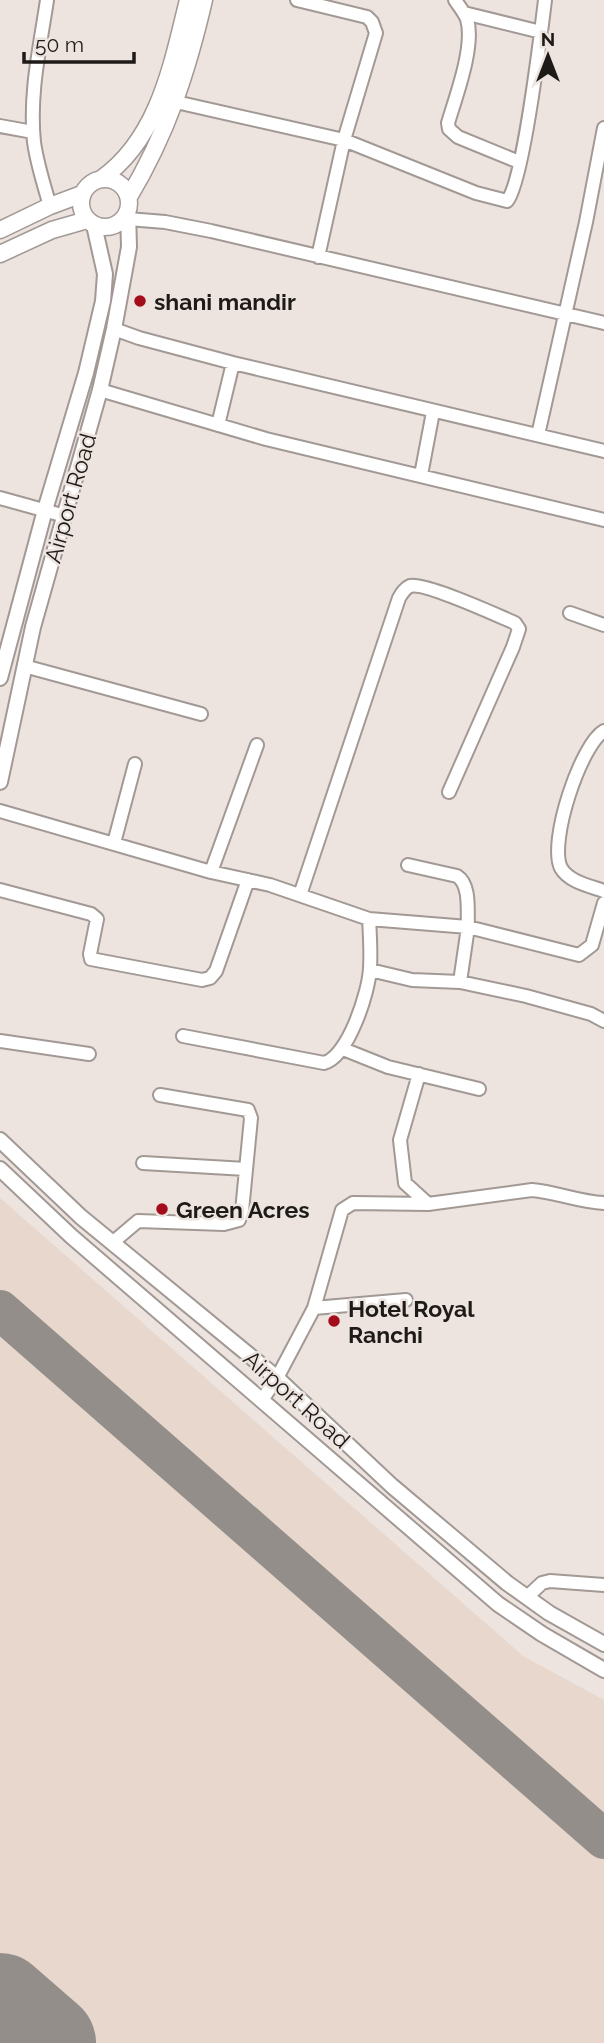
<svg xmlns="http://www.w3.org/2000/svg" width="604" height="2043" font-family="Raleway,sans-serif">
<style>
.built{fill:#e7d7cd}
.lines{fill:none;stroke-linecap:round;stroke-linejoin:round}
.taxiway{stroke:#948e8a;stroke-width:40}
.runway{stroke:#948e8a;stroke-width:100}
.minor-casing{stroke:#a29995;stroke-width:16}
.tertiary-casing{stroke:#a29995;stroke-width:18}
.secondary-casing{stroke:#a29995;stroke-width:19}
.minor{stroke:#fff;stroke-width:12}
.tertiary{stroke:#fff;stroke-width:14}
.secondary{stroke:#fff;stroke-width:16}
.poi-dot{fill:#a40b1b;stroke:#ede4df;stroke-width:2.5}
.labels{text-anchor:middle;dominant-baseline:central;stroke-width:5;stroke-linejoin:round;paint-order:stroke}
.poi-label{font-size:23px;font-weight:bold;fill:#1d1a18;stroke:#ede4df;text-anchor:start}
.street-label{font-size:23px;fill:#1d1a18;stroke:#ede4df}
</style>
<rect width="100%" height="100%" fill="#ede4df"/>
<path class="built" d="M0 1198 523 1656 604 1700V2043H0Z"/>
<g class="lines">
<path class="taxiway" d="M0 1310 604 1839"/>
<path class="runway" d="M0 2003 46 2043"/>
<defs>
<path id="minor" d="M47 0C40 47 29 94 34 142 37 164 44 185 50 206
M297 0 367 17 372 22 376 33 344 140 318 257
M455 0C459 6 464 12 467 19 475 46 456 96 448 123L449 129 458 137 519 162
M464 13 541 32
M176 102 344 140 476 193 507 201C523 183 541 33 545 0
M0 126 33 132
M128 219 165 222 211 231 604 323
M114 329 139 338 233 363 604 451
M100 390 266 439 604 520
M218 425 233 363
M538 435 586 222 604 128
M421 475 433 412
M0 498 65 516
M570 613 604 625
M24 666 201 714
M604 731C581 744 548 842 561 868 569 882 590 886 604 891
M0 811 211 872 270 885 369 919 468 927 460 982
M114 843 135 764
M408 865 457 876C471 885 467 911 468 927L579 955 592 945 604 903
M211 872 257 745
M0 890 91 914 97 919 90 954 91 959 202 980 210 978 216 971 248 880
M300 895 399 598C402 593 405 588 410 586 423 582 490 612 506 619L515 623 519 629 513 647 449 792
M370 970 412 980 460 982 526 996 591 1014 604 1021
M183 1036 324 1063C348 1057 369 992 370 968 371 952 370 935 369 919
M0 1041 89 1054
M343 1049 388 1067 479 1089
M419 1074 400 1140 405 1183 428 1204
M143 1163 246 1169
M112 1243 138 1221 224 1224 239 1220 242 1211 251 1118 248 1110 160 1095
M314 1308 342 1210 353 1203 428 1204 532 1190C556 1192 579 1202 604 1203
M262 1400 277 1378 314 1308 406 1300
M527 1597 542 1583 550 1581 604 1585"/>
<path id="tertiary" d="M0 678 45 510 86 373 103 301 105 274 94 225
M0 782 33 627 100 390 114 329 129 247 128 212
M0 1140 81 1217 277 1378 392 1486 507 1583 549 1613 604 1644
M0 1169 71 1236 498 1604 542 1634 604 1670"/>
<path id="secondary" d="M81 203a24 24 0 1 1 48 0a24 24 0 1 1-48 0Z
M101 179C159 138 172 64 188 0
M129 197C167 133 187 73 204 0
M0 230 50 206 82 194
M0 254 52 230 87 220"/>
</defs>
<use href="#minor" class="minor-casing"/>
<use href="#tertiary" class="tertiary-casing"/>
<use href="#secondary" class="secondary-casing"/>
<use href="#minor" class="minor"/>
<use href="#tertiary" class="tertiary"/>
<use href="#secondary" class="secondary"/>
</g>
<g class="poi-dot">
<circle cx="140" cy="301" r="7"/>
<circle cx="162" cy="1209" r="7"/>
<circle cx="334" cy="1321" r="7"/>
</g>
<g class="labels">
<g class="poi-label">
<text x="154" y="301">shani mandir</text>
<text x="176" y="1209">Green Acres</text>
<text x="348" y="1308">Hotel Royal<tspan x="348" dy="26">Ranchi</tspan></text>
</g>
<g class="street-label">
<text transform="translate(70 498) rotate(-74)">Airport Road</text>
<text transform="translate(297 1399) rotate(42)">Airport Road</text>
</g>
</g>
<g transform="translate(548 56)" stroke="#ede4df" stroke-width="5" paint-order="stroke">
<path d="M0-5L12 26L0 18L-12 26Z" fill="#1d1a18"/>
<text y="-10" font-size="19" font-weight="bold" text-anchor="middle" fill="#1d1a18">N</text>
</g>
<path d="M24 52v10h110v-10" fill="none" stroke="#1d1a18" stroke-width="3.5"/>
<text x="35" y="52" font-size="21" fill="#1d1a18" stroke="#ede4df" stroke-width="5" paint-order="stroke">50 m</text>
</svg>
